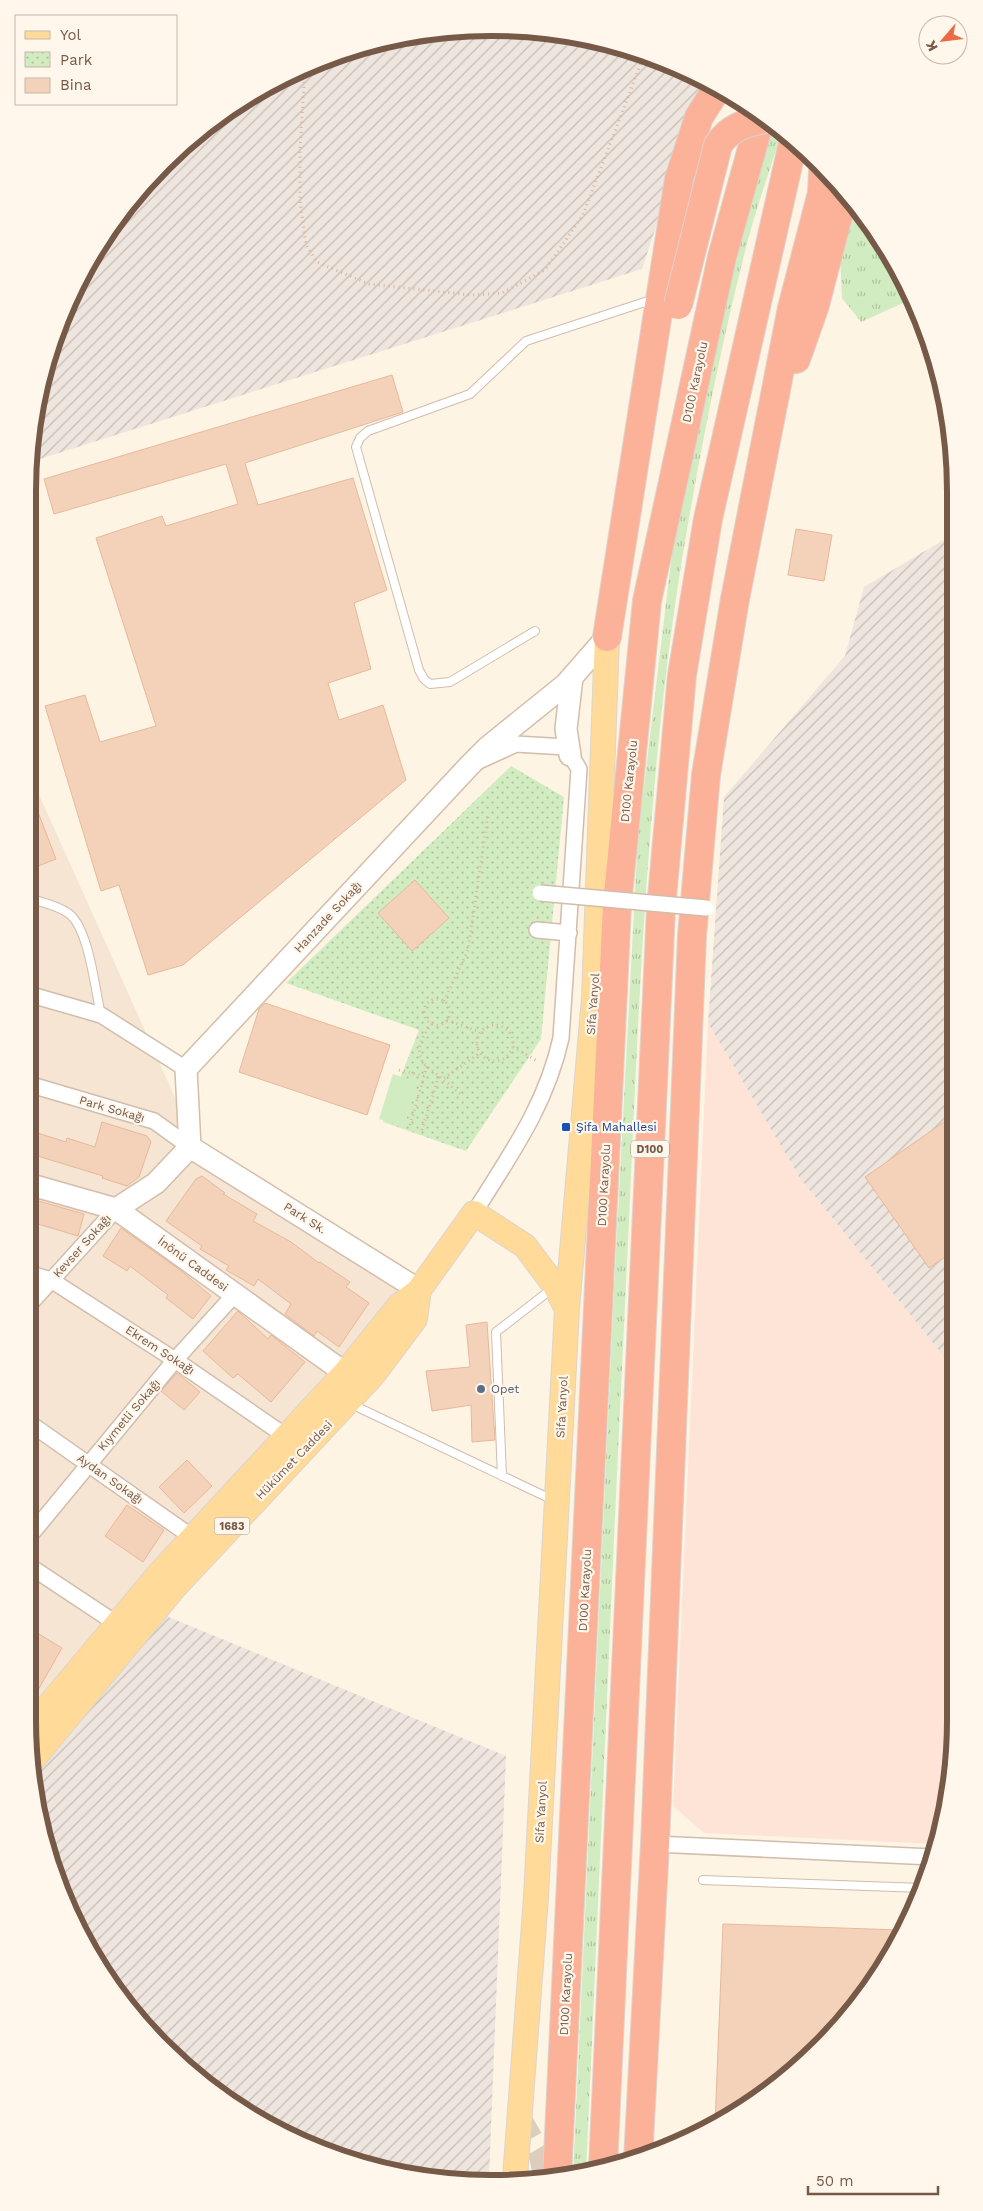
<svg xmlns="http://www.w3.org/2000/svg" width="983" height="2211" font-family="'Work Sans',sans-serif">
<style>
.residential{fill:#f5e5d2}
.commercial{fill:#fee3d7}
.industrial{fill:url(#industrial-furrows)}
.grass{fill:url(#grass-tufts)}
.park{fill:url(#park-dots)}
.garden{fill:#d2ecc1}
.building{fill:#f4d2ba;stroke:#e8b899}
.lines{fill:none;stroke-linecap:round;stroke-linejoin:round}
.primary-tunnel{stroke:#dccdbd;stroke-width:24;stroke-dasharray:24 12;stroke-linecap:butt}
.lane-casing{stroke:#d1bdac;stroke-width:10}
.street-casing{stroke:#d1bdac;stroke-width:18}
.secondary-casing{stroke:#d5bda9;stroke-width:24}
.primary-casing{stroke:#dcd4cf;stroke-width:26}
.highway-casing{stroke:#dcd4cf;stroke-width:30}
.path{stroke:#d9b59d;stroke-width:3;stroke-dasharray:1 4;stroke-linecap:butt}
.lane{stroke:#fff;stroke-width:8}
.street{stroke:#fff;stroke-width:15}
.secondary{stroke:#fff;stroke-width:21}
.primary{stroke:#ffda99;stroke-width:24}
.highway{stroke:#fbb298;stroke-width:28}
.street-bridge-casing{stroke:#d1bdac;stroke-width:18;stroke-linecap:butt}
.highway-bridge-casing{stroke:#dcd4cf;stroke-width:30;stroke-linecap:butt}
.street-bridge{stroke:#fff;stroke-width:15}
.highway-bridge{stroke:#fbb298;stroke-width:28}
.transit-dot{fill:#1a4fb4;stroke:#fff7eb;stroke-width:2}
.service-dot{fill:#5c6f8a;stroke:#fff7eb;stroke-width:2}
.labels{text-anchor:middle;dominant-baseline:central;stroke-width:4.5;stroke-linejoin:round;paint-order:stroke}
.shield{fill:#fff7eb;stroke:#a08879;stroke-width:1}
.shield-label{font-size:11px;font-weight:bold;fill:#775948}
.street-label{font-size:12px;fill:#775948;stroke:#fff7eb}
.transit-label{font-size:12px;fill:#164399;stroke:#fff7eb;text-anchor:start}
.service-label{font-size:12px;fill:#4e5e75;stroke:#fff7eb;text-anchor:start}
.rim{fill:none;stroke:#775948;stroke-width:6}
</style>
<defs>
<pattern id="industrial-furrows" width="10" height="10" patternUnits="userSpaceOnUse" patternTransform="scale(1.25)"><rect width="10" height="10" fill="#ede5de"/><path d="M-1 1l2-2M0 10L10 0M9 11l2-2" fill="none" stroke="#c5bdb6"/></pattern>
<pattern id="grass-tufts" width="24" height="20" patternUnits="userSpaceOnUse" patternTransform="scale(1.25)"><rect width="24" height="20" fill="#d2ecc1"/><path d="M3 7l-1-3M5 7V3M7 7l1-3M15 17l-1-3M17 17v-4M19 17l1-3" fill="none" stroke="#afc29f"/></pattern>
<pattern id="park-dots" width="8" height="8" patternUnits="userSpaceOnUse" patternTransform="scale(1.25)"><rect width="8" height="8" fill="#d2ecc1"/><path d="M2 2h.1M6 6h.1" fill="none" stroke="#afc29f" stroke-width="1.8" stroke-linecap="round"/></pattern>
</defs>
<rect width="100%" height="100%" fill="#fdf4e4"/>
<path class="residential" d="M28 770 194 1140 426 1295 28 1719Z"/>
<path class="commercial" d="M708 1023 800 1178 954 1369 955 1720 947 1810 936 1844 704 1833 673 1806Z"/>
<path class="industrial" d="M491 28 582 36 669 63 704 83 642 269 30 462 36 401 63 314 106 234 163 164 233 106 314 63 401 36Z
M952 535 954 1369 800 1178 708 1023 724 797 845 656 864 587Z
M166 1616 506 1756 489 2177 401 2175 260 2121 142 2025 90 1951 52 1869 36 1774Z"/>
<path class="grass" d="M774 123 782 131C771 167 758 203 748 240 721 343 701 448 683 553 645 788 638 1027 627 1264 612 1566 600 1869 586 2172L573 2175 614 1288 638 836 673 545 741 221Z
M854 203 859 209 912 299 861 322 842 298 840 256Z"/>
<path class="park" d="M511 766 564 797 541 1039 466 1151 383 1122 419 1030 286 983Z"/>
<path class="garden" d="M393 1074 418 1082 404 1127 379 1119Z"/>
<path class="building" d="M392 375 403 412 245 463 258 505 353 478 387 590 354 603 371 669 328 683 339 720 383 705 406 780 183 965 148 975 119 885 101 891 45 706 85 695 100 742 156 726 96 538 162 516 166 526 238 504 226 464 54 514 44 479Z
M796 529 832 535 824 581 788 575Z
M28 786 56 859 28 870Z
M415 880 449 918 412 951 378 913Z
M265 1003 390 1045 367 1115 239 1072 259 1009Z
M954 1115V1251L929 1268 865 1177Z
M102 1122 147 1136 151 1142 139 1177 127 1186 102 1178 103 1176 28 1153V1130L66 1142 67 1138 95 1147Z
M202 1176 225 1193 223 1194 257 1214 253 1221 291 1242 319 1263 320 1262 350 1282 346 1287 369 1303 339 1347 317 1331 314 1336 285 1314 291 1304 258 1279 254 1286 226 1270 229 1266 200 1249 202 1246 166 1221 196 1179Z
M28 1198 84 1214 78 1236 28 1221Z
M121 1228 180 1270 211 1296 193 1319 166 1298 168 1295 130 1266 127 1271 103 1256Z
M238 1311 268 1339 271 1335 305 1362 271 1402 238 1374 233 1378 203 1351Z
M487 1322 495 1440 472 1442 471 1405 432 1411 426 1371 470 1367 466 1325Z
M177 1373 200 1392 184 1410 161 1391Z
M187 1460 212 1486 184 1513 159 1487Z
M127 1505 164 1530 143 1562 105 1536Z
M34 1631 62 1648 38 1690 28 1683V1642Z
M723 1924 900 1930 840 2026 723 2121 715 2125Z"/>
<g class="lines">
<path class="primary-tunnel" d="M519 2118 541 2156 546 2179"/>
<defs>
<path id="lane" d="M535 631 450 682 430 684 424 679 419 670 356 447 360 438 368 431 470 394 526 341 654 299
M28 898C41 902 57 905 68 913 89 927 95 990 101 1015
M351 1404 553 1500
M502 1476 496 1332 553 1288
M703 1880 923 1888"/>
<path id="street" d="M537 930 569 933
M28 994 101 1015 186 1069
M28 1084 154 1121 190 1147
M474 1213C510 1155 546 1106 561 1038L579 769 566 747 516 744 481 760
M28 1273 51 1280 175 1360 287 1437
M28 1306 116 1209
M28 1422 192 1537
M28 1538 175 1360 235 1294
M28 1565 117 1624
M655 1844 932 1857"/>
<path id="secondary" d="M570 755 566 729 572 677
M190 1147 186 1069 469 766 488 747 566 684 607 637
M190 1147 419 1290
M28 1184 116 1209 345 1373
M116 1209 156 1183 190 1147"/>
<path id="primary" d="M29 1729 159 1574 345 1373 399 1306 419 1290 474 1213 525 1246 555 1286 567 1309
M34 1758 174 1588 373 1375 415 1319 419 1290
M515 2178 536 1897 567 1309 594 998 607 637"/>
<path id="highway" d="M796 359 815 305 844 193
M607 637 679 179 699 117 716 90
M638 2160 655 1844 692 936 706 775 735 599 792 308 822 193 823 172
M603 2168 661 909 682 675 708 519 793 143
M557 2178 617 905 647 601 722 257 761 116"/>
</defs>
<use href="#lane" class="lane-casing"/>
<use href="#street" class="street-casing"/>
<use href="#secondary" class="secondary-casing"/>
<use href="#primary" class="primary-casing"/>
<use href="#highway" class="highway-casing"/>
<path class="path" d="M305 67 300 150V201L306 245 317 262 369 284 472 295 502 293 545 270 583 215 644 55
M424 1012a13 13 0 1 1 26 0a13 13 0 1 1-26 0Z
M444 1001 468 950 488 815
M447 1020 480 1032
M432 1024C422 1037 414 1049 424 1064L463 1096
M477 1043a18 18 0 1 1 36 0a18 18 0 1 1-36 0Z
M513 1047 539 1062
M399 1070 424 1076
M444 1078 480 1053
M410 1125 427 1066
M422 1130 439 1075"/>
<use href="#lane" class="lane"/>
<use href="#street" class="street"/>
<use href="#secondary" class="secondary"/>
<use href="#primary" class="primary"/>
<use href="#highway" class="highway"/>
<defs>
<path id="street-bridge" d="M540 893 706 908"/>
<path id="highway-bridge" d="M678 305 718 145C729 128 746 122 766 119"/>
</defs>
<use href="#street-bridge" class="street-bridge-casing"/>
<use href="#highway-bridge" class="highway-bridge-casing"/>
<use href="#street-bridge" class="street-bridge"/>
<use href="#highway-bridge" class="highway-bridge"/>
</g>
<rect class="transit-dot" x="561" y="1122" width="10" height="10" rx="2.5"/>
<circle class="service-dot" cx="481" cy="1389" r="5"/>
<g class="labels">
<g class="shield">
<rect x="631" y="1140.5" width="38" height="17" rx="4"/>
<rect x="214.5" y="1517.5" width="35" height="17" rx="4"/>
</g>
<g class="shield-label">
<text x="650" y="1149">D100</text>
<text x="232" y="1526">1683</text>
</g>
<g class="street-label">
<text transform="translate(695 382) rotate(-78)">D100 Karayolu</text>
<text transform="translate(629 781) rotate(-84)">D100 Karayolu</text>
<text transform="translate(328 917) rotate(-47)">Hanzade Sokağı</text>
<text transform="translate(593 1004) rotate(-86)">Sifa Yanyol</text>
<text transform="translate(112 1109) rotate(16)">Park Sokağı</text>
<text transform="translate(604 1185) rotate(-87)">D100 Karayolu</text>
<text transform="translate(305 1218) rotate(32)">Park Sk.</text>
<text transform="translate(82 1246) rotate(-48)">Kevser Sokağı</text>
<text transform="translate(193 1264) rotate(36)">İnönü Caddesi</text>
<text transform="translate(160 1350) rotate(33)">Ekrem Sokağı</text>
<text transform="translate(562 1407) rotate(-87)">Sifa Yanyol</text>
<text transform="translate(129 1415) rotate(-50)">Kıymetli Sokağı</text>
<text transform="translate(294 1460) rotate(-46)">Hükümet Caddesi</text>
<text transform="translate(110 1479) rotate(35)">Aydan Sokağı</text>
<text transform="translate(585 1590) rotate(-87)">D100 Karayolu</text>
<text transform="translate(541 1812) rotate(-87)">Sifa Yanyol</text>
<text transform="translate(566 1994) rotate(-87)">D100 Karayolu</text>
</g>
<g class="transit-label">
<text x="576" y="1127">Şifa Mahallesi</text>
</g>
<g class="service-label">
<text x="491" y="1389">Opet</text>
</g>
</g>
<path d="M0 0H983V2211H0ZM491 36H492A455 455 0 0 1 947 491V1720A455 455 0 0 1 492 2175H491A455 455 0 0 1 36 1720V491A455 455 0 0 1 491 36Z" fill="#fff7eb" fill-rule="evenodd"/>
<path class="rim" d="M491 36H492A455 455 0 0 1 947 491V1720A455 455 0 0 1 492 2175H491A455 455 0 0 1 36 1720V491A455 455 0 0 1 491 36Z"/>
<rect x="15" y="15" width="162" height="90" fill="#fff7eb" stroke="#c9b8aa"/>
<rect x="25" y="31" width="25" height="8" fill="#ffda99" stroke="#c9b8aa"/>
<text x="60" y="40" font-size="15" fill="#775948">Yol</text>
<rect x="25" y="52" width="25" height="15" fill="url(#park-dots)" stroke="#c9b8aa"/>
<text x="60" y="65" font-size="15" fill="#775948">Park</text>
<rect x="25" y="78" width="25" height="15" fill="#f4d2ba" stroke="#c9b8aa"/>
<text x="60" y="90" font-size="15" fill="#775948">Bina</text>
<g transform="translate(943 40) rotate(242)"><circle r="24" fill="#fff7eb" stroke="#c9b8aa"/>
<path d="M0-4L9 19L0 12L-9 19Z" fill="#ed6a43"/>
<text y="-8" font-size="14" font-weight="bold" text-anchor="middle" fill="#775948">K</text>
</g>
<path d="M808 2186v8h130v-8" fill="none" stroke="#775948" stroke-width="2.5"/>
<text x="816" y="2186" font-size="15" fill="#775948" stroke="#fff7eb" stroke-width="4" paint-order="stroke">50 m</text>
</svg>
